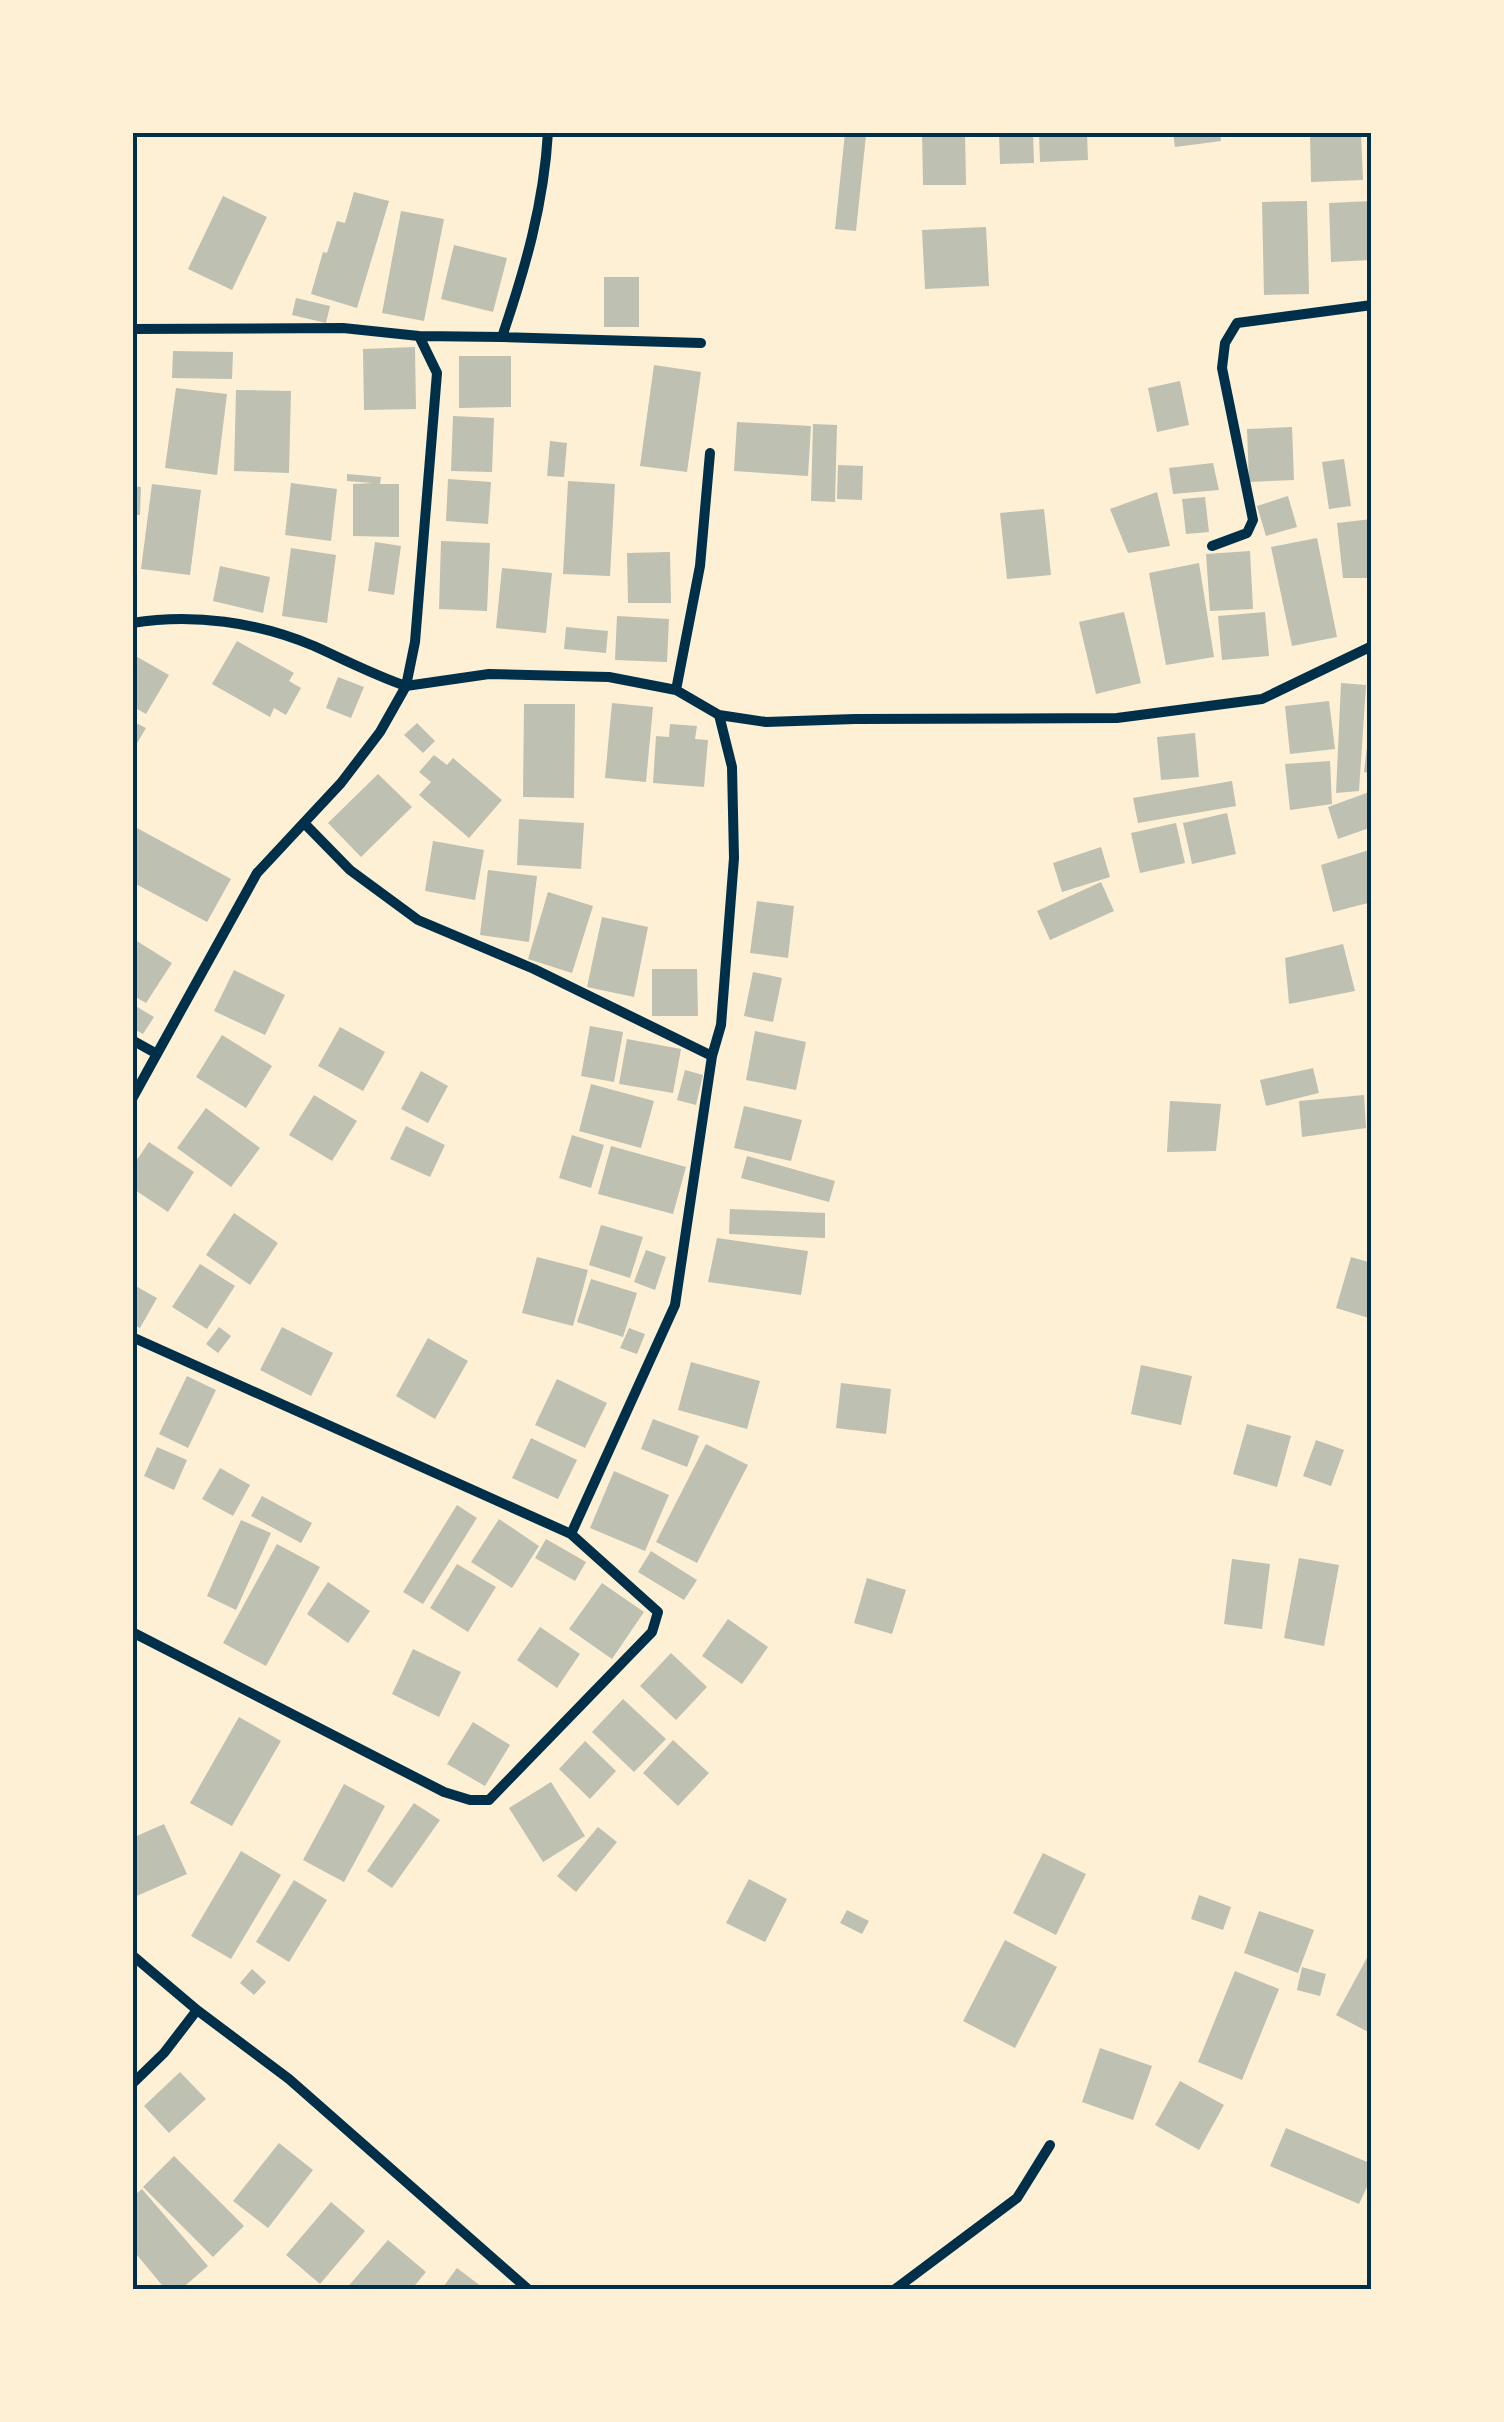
<svg xmlns="http://www.w3.org/2000/svg" width="1504" height="2422" font-family="Lora,serif">
<style>
.building{fill:#bec0b2}
.lines{fill:none;stroke-linecap:round;stroke-linejoin:round}
.minor{stroke:#003049;stroke-width:10}
.neatline{fill:none;stroke:#003049;stroke-width:4}
</style>
<rect width="100%" height="100%" fill="#fdf0d5"/>
<path class="building" d="M922 132H965L966 185H923Z
M999 132H1033L1034 163 1000 164Z
M1039 132H1087L1088 160 1040 162Z
M1173 132H1220L1221 141 1175 147Z
M1310 132H1361L1363 180 1311 182Z
M845 133 866 135 856 231 835 229Z
M354 192 389 201 357 308 311 294 323 252 327 253 337 221 345 223Z
M223 196 267 217 232 290 188 269Z
M1307 201 1309 294 1264 295 1262 202Z
M1372 201V260L1331 262 1329 203Z
M401 211 444 219 424 321 382 313Z
M986 227 989 286 925 289 922 230Z
M454 245 507 258 493 312 441 299Z
M604 277H639V327H604Z
M296 298 330 306 326 323 292 315Z
M415 347 416 409 364 410 363 349Z
M173 351 233 352 232 379 172 378Z
M459 356H511V407L459 408Z
M654 365 701 372 687 472 640 466Z
M1180 381 1189 425 1157 432 1148 388Z
M176 388 227 394 217 475 165 468Z
M236 390 291 391 289 473 234 471Z
M453 416 494 418 492 472 451 471Z
M737 422 811 426 808 476 734 471Z
M813 424 837 425 835 502 811 501Z
M1292 427 1294 480 1249 482 1247 429Z
M550 441 567 443 564 477 547 476Z
M1344 459 1351 506 1329 509 1322 462Z
M1213 463 1219 490 1173 494 1169 468Z
M838 465 863 466 862 500 837 499Z
M347 474 381 477 380 484H399V537L353 536V484L373 483 347 481Z
M448 479 491 482 488 524 446 521Z
M568 481 615 484 610 576 563 574Z
M291 483 337 489 331 541 285 535Z
M152 484 201 490 190 575 141 569Z
M132 486 141 487 140 515H132Z
M1157 492 1170 546 1128 553 1110 509Z
M1288 496 1297 527 1266 536 1257 506Z
M1205 497 1209 532 1186 534 1182 499Z
M1044 509 1051 575 1007 579 1000 513Z
M1372 519V578H1343L1337 523Z
M1317 538 1337 637 1292 646 1271 547Z
M441 541 490 543 487 611 439 609Z
M375 542 401 546 394 595 368 591Z
M291 548 336 555 327 623 282 616Z
M1250 551 1253 609 1210 611 1206 554Z
M670 552 671 603H628L627 553Z
M1199 563 1214 657 1166 665 1149 573Z
M220 566 270 577 263 613 213 601Z
M502 568 552 573 546 633 496 628Z
M1124 612 1141 683 1096 694 1079 622Z
M1265 612 1269 656 1222 660 1218 616Z
M617 616 669 619 667 662 615 660Z
M566 627 608 631 606 653 564 649Z
M237 641 294 673 289 681 301 688 286 715 274 708 270 717 212 684Z
M132 654 169 675 146 714 132 706Z
M338 677 364 687 351 718 326 708Z
M1341 683 1366 685 1359 791 1336 793Z
M1329 701 1335 749 1290 754 1285 706Z
M612 703 653 707 646 782 605 778Z
M524 704H575L574 798 523 797Z
M132 721 146 728 132 752Z
M417 723 435 741 423 753 404 735Z
M670 724 697 726 695 739 708 740 704 787 653 783 656 736 669 737Z
M1369 730H1372V774L1364 772Z
M1195 733 1199 777 1161 780 1157 737Z
M434 755 447 765 453 758 502 800 469 838 419 795 431 782 419 772Z
M1330 761 1332 804 1290 810 1285 764Z
M378 774 412 807 361 857 328 823Z
M1232 781 1236 806 1138 823 1133 798Z
M1372 791V827L1338 839 1328 807Z
M1227 813 1236 854 1192 864 1183 823Z
M519 819 584 823 581 869 517 865Z
M1176 823 1185 863 1140 873 1131 833Z
M137 828 231 879 207 922 132 882V837Z
M433 841 484 850 475 900 425 891Z
M1101 847 1110 877 1062 892 1053 863Z
M1369 850 1372 902 1333 912 1321 865Z
M488 870 537 876 529 942 480 935Z
M1101 882 1114 911 1050 940 1037 911Z
M548 892 593 906 572 973 528 959Z
M757 901 794 906 788 958 750 953Z
M602 917 648 927 634 997 587 987Z
M132 938 172 963 146 1003 132 995Z
M1343 944 1355 991 1289 1004 1285 958Z
M652 969H697L698 1016H652Z
M234 970 285 995 265 1035 214 1011Z
M753 972 782 978 773 1022 744 1016Z
M132 1004 154 1017 143 1034 132 1028Z
M590 1026 623 1032 614 1082 581 1076Z
M340 1027 385 1052 363 1091 318 1066Z
M755 1031 806 1042 796 1090 746 1080Z
M222 1035 272 1066 246 1108 196 1077Z
M627 1039 681 1049 673 1093 619 1084Z
M1313 1068 1319 1093 1266 1106 1260 1080Z
M685 1070 703 1075 696 1105 677 1100Z
M421 1071 448 1086 428 1123 401 1109Z
M591 1084 654 1101 641 1148 579 1131Z
M314 1095 357 1121 332 1161 289 1135Z
M1364 1095 1366 1128 1302 1137 1299 1101Z
M1170 1101 1221 1104 1216 1151 1167 1152Z
M744 1106 802 1120 791 1161 734 1148Z
M206 1108 260 1148 231 1187 177 1148Z
M406 1126 445 1145 430 1177 390 1159Z
M572 1135 604 1145 591 1188 559 1178Z
M149 1142 194 1172 168 1212 132 1188V1167Z
M611 1146 686 1167 673 1214 598 1194Z
M747 1156 835 1181 829 1202 741 1178Z
M730 1209 825 1213V1238L729 1234Z
M234 1213 278 1243 250 1285 206 1255Z
M601 1225 643 1237 630 1278 589 1265Z
M717 1238 808 1251 801 1295 708 1282Z
M646 1250 666 1257 655 1290 634 1282Z
M537 1257 588 1270 573 1326 522 1313Z
M1351 1257 1372 1263V1319L1336 1308Z
M200 1264 235 1286 207 1329 172 1307Z
M591 1279 637 1293 623 1337 577 1322Z
M132 1284 157 1298 140 1328 132 1324Z
M219 1327 231 1336 218 1353 206 1344Z
M282 1327 333 1353 311 1396 260 1370Z
M629 1328 645 1334 637 1354 620 1348Z
M428 1338 468 1361 435 1419 396 1396Z
M691 1362 760 1381 747 1429 678 1410Z
M1141 1365 1192 1376 1181 1425 1131 1414Z
M187 1376 216 1390 188 1448 159 1434Z
M557 1379 607 1403 585 1448 535 1425Z
M841 1383 891 1389 886 1434 836 1428Z
M653 1419 699 1436 687 1467 641 1449Z
M1247 1424 1291 1436 1277 1487 1233 1474Z
M531 1438 577 1460 558 1499 512 1478Z
M1316 1440 1344 1450 1331 1486 1303 1476Z
M706 1444 748 1465 697 1563 656 1542Z
M157 1447 187 1460 174 1490 144 1476Z
M220 1468 250 1485 233 1516 202 1499Z
M614 1471 669 1495 645 1551 590 1528Z
M262 1496 312 1523 301 1543 251 1516Z
M457 1505 477 1518 423 1604 403 1592Z
M499 1519 539 1546 512 1588 471 1562Z
M241 1520 271 1533 236 1610 207 1596Z
M546 1539 586 1562 575 1581 535 1558Z
M277 1544 320 1567 266 1666 223 1643Z
M651 1551 697 1580 684 1600 638 1572Z
M1299 1558 1339 1565 1324 1646 1284 1638Z
M1232 1559 1270 1564 1262 1629 1224 1624Z
M457 1564 496 1587 468 1632 430 1608Z
M867 1578 906 1590 892 1634 854 1623Z
M328 1582 370 1611 348 1643 307 1614Z
M602 1583 644 1612 612 1659 569 1629Z
M728 1619 768 1647 742 1684 702 1656Z
M540 1627 580 1654 557 1688 517 1660Z
M413 1649 461 1672 439 1717 392 1694Z
M671 1653 707 1687 676 1720 640 1686Z
M623 1699 666 1739 634 1772 592 1732Z
M239 1717 281 1741 232 1826 190 1803Z
M473 1722 510 1745 485 1786 447 1764Z
M673 1740 709 1773 678 1806 643 1773Z
M585 1741 616 1771 590 1799 559 1769Z
M551 1782 585 1836 543 1862 509 1808Z
M344 1784 385 1806 344 1882 303 1860Z
M414 1803 440 1820 392 1888 367 1871Z
M164 1824 187 1874 132 1898V1838Z
M598 1827 617 1842 576 1892 557 1876Z
M241 1851 281 1875 231 1959 191 1936Z
M1043 1853 1086 1874 1056 1935 1013 1913Z
M749 1879 787 1899 765 1942 726 1923Z
M294 1880 327 1900 289 1962 256 1942Z
M1199 1895 1231 1907 1223 1930 1191 1919Z
M847 1910 869 1921 862 1934 840 1923Z
M1259 1911 1314 1930 1298 1973 1244 1953Z
M1005 1940 1057 1967 1015 2048 963 2021Z
M1369 1954 1372 1955V2034L1336 2015Z
M1302 1967 1326 1974 1320 1996 1297 1990Z
M252 1969 266 1982 254 1995 240 1983Z
M1235 1971 1279 1989 1242 2080 1198 2062Z
M1100 2048 1152 2066 1133 2120 1082 2102Z
M180 2072 206 2099 169 2133 144 2106Z
M1180 2081 1224 2105 1199 2150 1155 2125Z
M1286 2128 1372 2164V2176L1359 2204 1270 2166Z
M279 2143 313 2170 268 2228 233 2201Z
M174 2156 244 2226 213 2257 143 2187Z
M142 2189 208 2266 180 2290H166L132 2249V2197Z
M331 2202 365 2231 320 2284 286 2255Z
M388 2240 426 2272 411 2290H345Z
M457 2268 486 2290H441Z"/>
<g class="lines">
<path class="minor" d="M132 329 343 328 419 336 502 337C525 269 544 204 548 132
M502 337 701 343
M1212 546 1247 533 1253 520 1222 368 1225 343 1237 323 1372 305
M132 623C193 613 257 622 314 646 345 660 374 675 406 686L415 642 437 373 419 336
M676 690 719 715 766 722 855 719 1117 718 1262 699 1372 646
M305 824 350 870 418 920 534 969 712 1056 675 1305 571 1534
M132 1040 157 1054
M712 1056 721 1025 734 858 732 767 719 715
M132 1099 257 873 341 783 380 732 406 686 489 674 609 677 676 690 700 566 710 453
M132 1337 571 1534 658 1612 652 1632 489 1800H470L444 1792 132 1632
M132 1955 197 2010 289 2079 529 2290
M132 2084 164 2053 197 2010
M894 2290 1017 2198 1050 2145"/>
</g>
<rect width="1504" height="2422" fill="none" stroke="#fdf0d5" stroke-width="270"/>
<rect x="135" y="135" width="1234" height="2152" class="neatline"/>
</svg>
